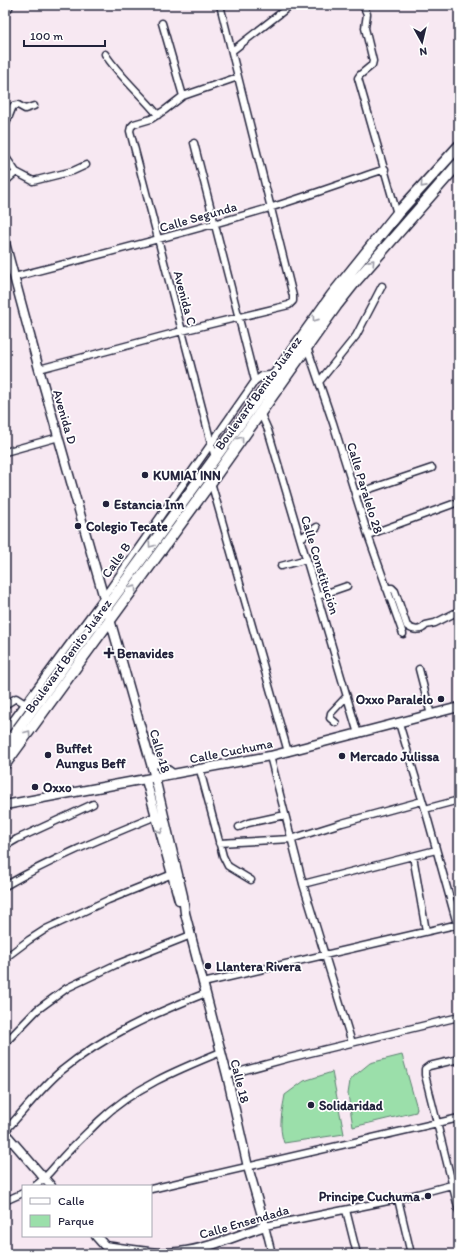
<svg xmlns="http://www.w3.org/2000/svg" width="464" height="1259" font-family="Itim,sans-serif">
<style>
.green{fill:#9bdfaa;stroke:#5e8072}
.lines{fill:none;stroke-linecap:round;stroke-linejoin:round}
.minor-casing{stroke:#22223b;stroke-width:9}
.tertiary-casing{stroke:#22223b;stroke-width:11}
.primary-casing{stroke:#22223b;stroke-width:13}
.minor{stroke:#fff;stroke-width:6}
.tertiary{stroke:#fff;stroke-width:8}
.primary{stroke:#fff;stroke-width:10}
.oneway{stroke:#9c9ca7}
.poi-dot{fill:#22223b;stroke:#fff;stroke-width:1.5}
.labels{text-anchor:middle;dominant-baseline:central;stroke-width:3.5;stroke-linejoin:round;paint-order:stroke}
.street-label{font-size:13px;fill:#22223b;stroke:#fff}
.poi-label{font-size:13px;font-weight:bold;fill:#22223b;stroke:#fff;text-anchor:start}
</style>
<rect width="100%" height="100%" fill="#f7e8f2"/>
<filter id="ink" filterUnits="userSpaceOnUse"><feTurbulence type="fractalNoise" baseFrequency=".025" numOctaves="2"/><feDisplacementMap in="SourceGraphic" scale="8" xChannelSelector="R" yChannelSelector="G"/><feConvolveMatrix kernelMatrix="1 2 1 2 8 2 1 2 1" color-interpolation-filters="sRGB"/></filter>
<g filter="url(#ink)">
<path class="green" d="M402 1055 417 1108 416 1112 353 1127 348 1094 350 1081 354 1076 370 1063Z
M332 1072 344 1134 284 1143C278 1126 282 1112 285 1095L304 1081Z"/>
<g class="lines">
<defs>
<path id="minor" d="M8 5 9 8
M363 5 367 14 365 28 373 61 372 65 360 75 358 78 397 214
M162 23 183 96
M232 51 291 5
M105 54C120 77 141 94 158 115
M5 126 13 106 18 105 25 109 34 106
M194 143 255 381
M5 156 16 172 33 181 73 171 86 165
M5 182 16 172
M14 277C99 255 185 233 269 208 308 196 346 182 385 169
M307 347 333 423 368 535 403 634
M39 369 182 331 289 305 293 301V296L220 5
M319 382 356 336 382 286
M260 412 268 430 358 734
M5 452 59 437
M215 458 130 131 131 127 134 124 151 119 165 110 183 96 238 77
M211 482 288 752
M355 494 432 468
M368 535 453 504
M301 538 317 527
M281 566 307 559
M386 588H392L395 591 407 626C414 631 421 631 426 625L435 623 459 611
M318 596 347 586
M419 669 431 715
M5 705 16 698 27 705
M336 723 330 718 331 713 347 696
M399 723 425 809 459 931
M5 731 104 597 255 381 262 376 276 374
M270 756 303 884 352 1043
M200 770 223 856 228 866 251 880
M425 809 459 800
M239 827 248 823 285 815
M219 843 291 839 342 823 422 801
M5 846 17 839 93 804
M413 856 426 931
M303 884 436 850
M5 886C53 858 105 837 156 816
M5 958 29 940 46 929 108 900 175 873
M203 983 459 924
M5 1043 37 1010 67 988 115 965 191 935
M459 1059 429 1066 425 1069V1075L459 1211
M227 1075 289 1058 459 1017
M5 1131C23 1112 41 1088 61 1071 105 1035 153 1014 206 993
M35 1186C46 1178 54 1167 63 1157 74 1145 87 1133 99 1121 133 1088 177 1070 221 1052
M151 1189 459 1118
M398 1199 411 1254
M5 1201 23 1193
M346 1210 357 1254
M272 1254 265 1226 398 1199 459 1183"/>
<path id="tertiary" d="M5 243 39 369 155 778 183 896 185 913 227 1075 248 1167 265 1226C238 1235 208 1249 179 1252 154 1255 129 1249 105 1246
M149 757 173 774
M146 780 179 900
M5 805 270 756 459 707
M5 1133 51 1186
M96 1236 112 1254"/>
<path id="primary" d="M5 747 236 429 332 295 397 214 459 146
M5 764 211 482 336 306 355 282 459 163"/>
</defs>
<use href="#minor" class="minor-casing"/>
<use href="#tertiary" class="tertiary-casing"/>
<use href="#primary" class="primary-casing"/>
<use href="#minor" class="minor"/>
<use href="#tertiary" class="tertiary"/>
<use href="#primary" class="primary"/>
</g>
<defs><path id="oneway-chevron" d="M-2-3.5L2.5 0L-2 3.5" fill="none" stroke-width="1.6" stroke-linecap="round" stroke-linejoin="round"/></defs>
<g class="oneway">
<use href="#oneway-chevron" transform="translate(423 185) rotate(132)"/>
<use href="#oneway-chevron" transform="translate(372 262) rotate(-48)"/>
<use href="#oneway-chevron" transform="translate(315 319) rotate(125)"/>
<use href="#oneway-chevron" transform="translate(241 439) rotate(-54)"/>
<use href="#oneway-chevron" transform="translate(151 545) rotate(126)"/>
<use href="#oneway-chevron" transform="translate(134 588) rotate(-54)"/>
<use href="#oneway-chevron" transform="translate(28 733) rotate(-54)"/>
<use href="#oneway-chevron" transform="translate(160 831) rotate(76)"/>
</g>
</g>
<g class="poi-dot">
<circle cx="145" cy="475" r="4"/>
<circle cx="106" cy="504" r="4"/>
<circle cx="78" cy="526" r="4"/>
<path d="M107 647h4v4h4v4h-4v4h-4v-4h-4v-4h4z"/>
<circle cx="441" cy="699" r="4"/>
<circle cx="48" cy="755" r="4"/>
<circle cx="342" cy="756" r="4"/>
<circle cx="35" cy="787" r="4"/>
<circle cx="208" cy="966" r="4"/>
<circle cx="311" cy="1105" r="4"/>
<circle cx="428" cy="1196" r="4"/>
</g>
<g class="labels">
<g class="street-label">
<text transform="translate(198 217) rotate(-16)">Calle Segunda</text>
<text transform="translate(185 298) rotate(75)">Avenida C</text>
<text transform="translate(258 393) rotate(-54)">Boulevard Benito Juárez</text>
<text transform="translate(65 417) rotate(74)">Avenida D</text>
<text transform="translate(365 488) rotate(73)">Calle Paralelo 28</text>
<text transform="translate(116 560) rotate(-55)">Calle B</text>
<text transform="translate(320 565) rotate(73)">Calle Constitución</text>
<text transform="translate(68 656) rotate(-54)">Boulevard Benito Juárez</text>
<text transform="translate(160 751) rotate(74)">Calle 18</text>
<text transform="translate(231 751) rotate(-11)">Calle Cuchuma</text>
<text transform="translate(240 1081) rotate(76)">Calle 18</text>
<text transform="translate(244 1222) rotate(-16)">Calle Ensendada</text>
</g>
<g class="poi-label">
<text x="153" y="475">KUMIAI INN</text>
<text x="114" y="504">Estancia Inn</text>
<text x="86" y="526">Colegio Tecate</text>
<text x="117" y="653">Benavides</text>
<text x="433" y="699" text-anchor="end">Oxxo Paralelo</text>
<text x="56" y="748">Buffet<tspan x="56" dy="15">Aungus Beff</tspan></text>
<text x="350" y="756">Mercado Julissa</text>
<text x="43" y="787">Oxxo</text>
<text x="216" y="966">Llantera Rivera</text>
<text x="319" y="1105">Solidaridad</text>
<text x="420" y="1196" text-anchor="end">Principe Cuchuma</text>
</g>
</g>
<rect width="464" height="1259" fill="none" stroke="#fff" stroke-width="20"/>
<rect x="10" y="10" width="444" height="1239" fill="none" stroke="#22223b" stroke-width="1.5" filter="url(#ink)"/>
<rect x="22" y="1185" width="130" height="52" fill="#ffffff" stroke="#a7a7b1"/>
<rect x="30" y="1198" width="20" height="6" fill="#ffffff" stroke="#a7a7b1"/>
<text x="58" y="1205" font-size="12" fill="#22223b">Calle</text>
<rect x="30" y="1215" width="20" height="12" fill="#9bdfaa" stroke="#a7a7b1"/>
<text x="58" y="1225" font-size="12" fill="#22223b">Parque</text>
<g transform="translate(422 42) rotate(172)" stroke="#ffffff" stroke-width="3" paint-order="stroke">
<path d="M0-3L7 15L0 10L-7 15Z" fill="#22223b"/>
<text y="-6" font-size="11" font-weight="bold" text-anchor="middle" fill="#22223b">N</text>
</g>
<path d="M24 40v6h81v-6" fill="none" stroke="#22223b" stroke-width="2"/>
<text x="30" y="40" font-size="12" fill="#22223b" stroke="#ffffff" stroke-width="3" paint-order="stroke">100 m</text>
</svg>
